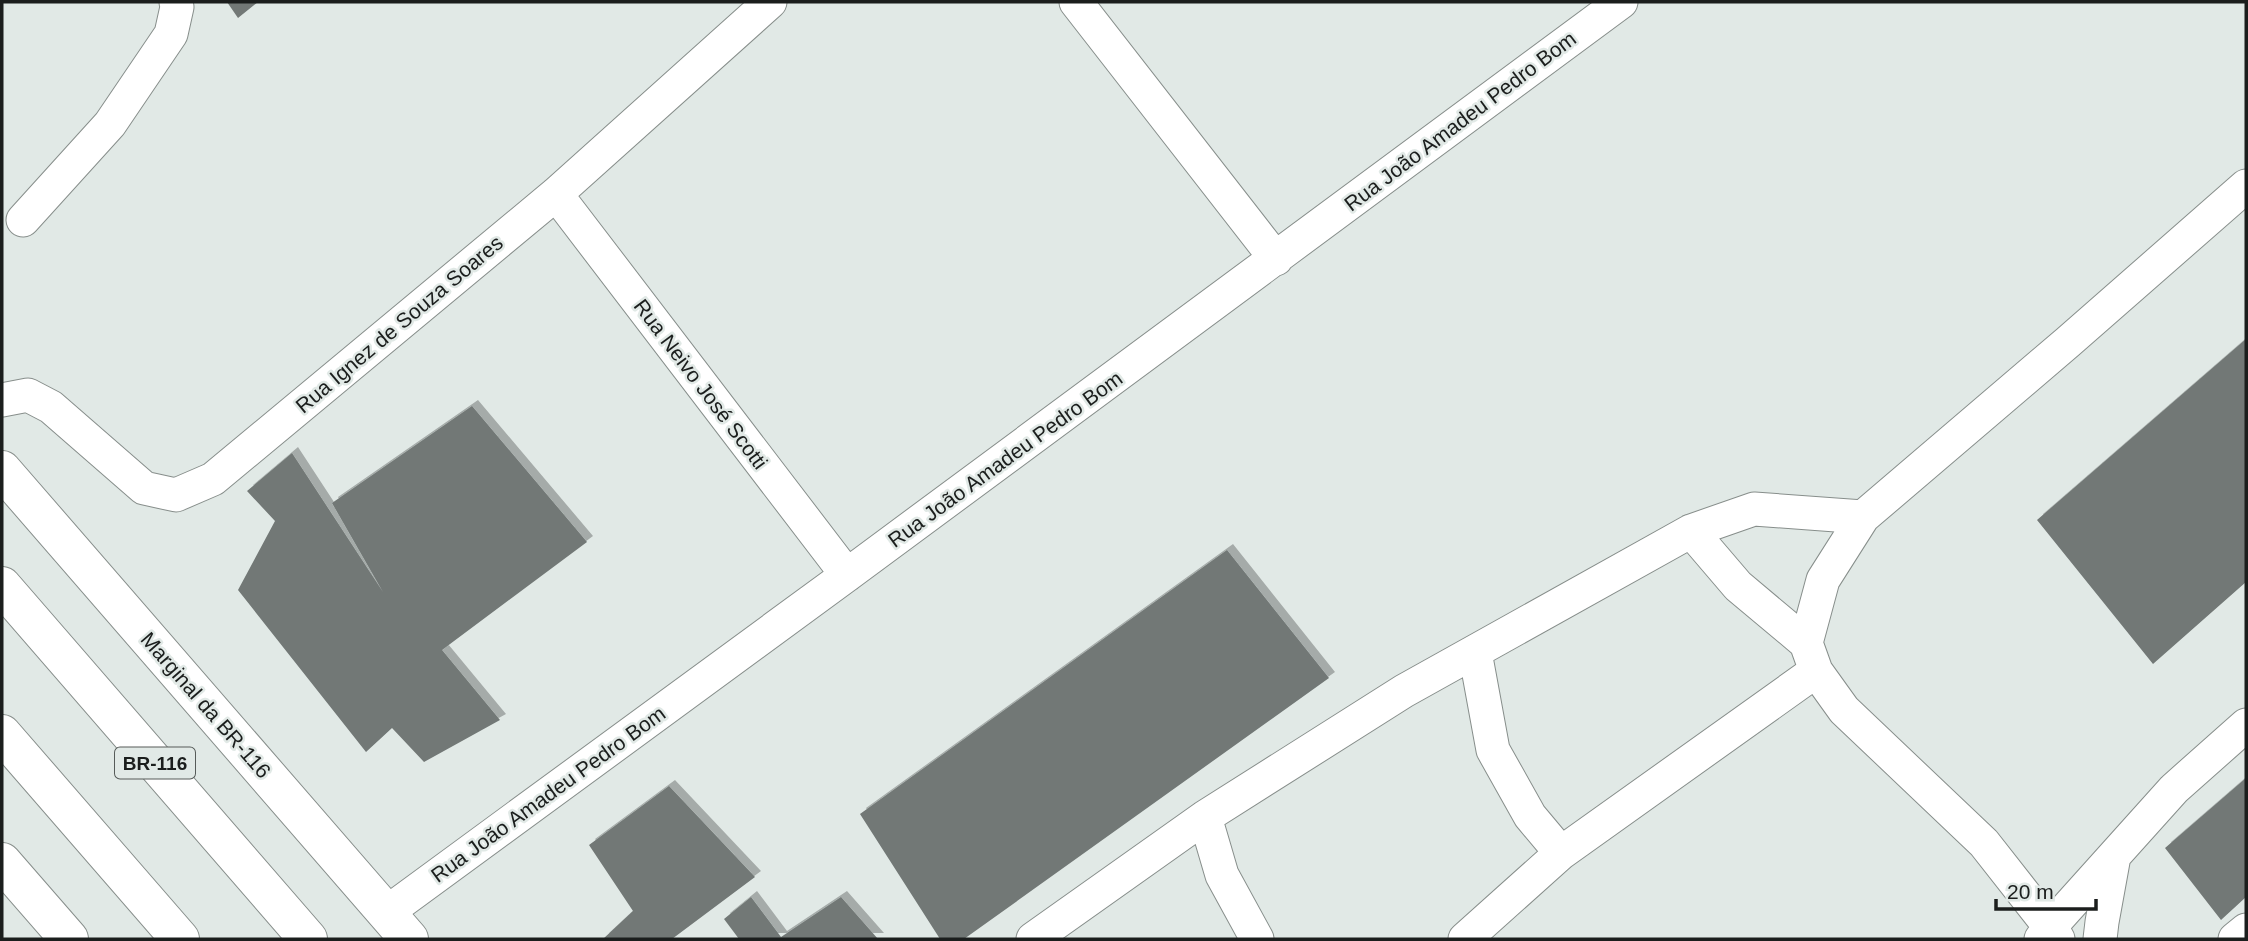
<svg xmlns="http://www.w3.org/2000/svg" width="2248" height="941" font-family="Helvetica,sans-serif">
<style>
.building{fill:#727876;filter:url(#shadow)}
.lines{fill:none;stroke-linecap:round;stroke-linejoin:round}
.minor-casing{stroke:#878e8b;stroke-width:35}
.major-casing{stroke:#878e8b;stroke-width:40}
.highway-casing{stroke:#878e8b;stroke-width:40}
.minor{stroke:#fff;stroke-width:33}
.major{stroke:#fff;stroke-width:38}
.highway{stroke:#fff;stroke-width:38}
.labels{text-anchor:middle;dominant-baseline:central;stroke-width:5;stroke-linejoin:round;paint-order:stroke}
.shield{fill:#e1e9e6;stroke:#565b59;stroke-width:2}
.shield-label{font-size:19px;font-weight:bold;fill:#1b1e1d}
.street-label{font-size:21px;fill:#1b1e1d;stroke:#e1e9e6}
</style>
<defs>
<filter id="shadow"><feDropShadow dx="6" dy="-6" stdDeviation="0" flood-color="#0004"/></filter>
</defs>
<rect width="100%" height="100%" fill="#e1e9e6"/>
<path class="building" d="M227 2H258L238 18Z
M2246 339V582L2153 664 2037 520Z
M472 406 587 542 442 650 500 720 424 762 392 728 366 752 238 590 275 521 247 491 292 453 383 592 332 503Z
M1227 550 1329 678 964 939H940L860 814Z
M2246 778V897L2221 920 2165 848Z
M669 786 755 877 672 939H603L633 911 589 845Z
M751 897 781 937 841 897 878 939H739L724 919Z"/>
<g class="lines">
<defs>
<path id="minor" d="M1076 2 1276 259
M556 194 847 575
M23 220 110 124 171 34 177 7 176 2
M2 400 28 395 51 407 144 488 176 495 213 479 556 194 770 2
M1691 531 1738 586 1806 643
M1475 652 1493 750 1530 816 1561 853
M1205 817 1222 875 1257 939
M386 913 847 575 1621 2
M1033 939 1205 817 1404 691 1691 531 1754 509 1863 517
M1465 939 1561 853 1816 671
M2041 939 2050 927 1984 843 1844 710 1816 671 1806 643 1823 580 1863 517 2068 342 2246 186
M2058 939 2050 927 2174 789 2246 725
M2100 939 2102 922 2114 856
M2235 939 2246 930"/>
<path id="major" d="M2 470 409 939
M2 862 69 939"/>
<path id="highway" d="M2 586 308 939
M2 734 180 939"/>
</defs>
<use href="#minor" class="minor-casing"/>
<use href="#major" class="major-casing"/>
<use href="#highway" class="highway-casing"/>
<use href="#minor" class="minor"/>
<use href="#major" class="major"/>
<use href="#highway" class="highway"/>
</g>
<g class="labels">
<rect class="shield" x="115" y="747.5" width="80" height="31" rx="5"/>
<g class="shield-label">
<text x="155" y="763">BR-116</text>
</g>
<g class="street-label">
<text transform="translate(1460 121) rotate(-37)">Rua João Amadeu Pedro Bom</text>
<text transform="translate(399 324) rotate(-40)">Rua Ignez de Souza Soares</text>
<text transform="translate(701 384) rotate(53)">Rua Neivo José Scotti</text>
<text transform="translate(1005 459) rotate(-36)">Rua João Amadeu Pedro Bom</text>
<text transform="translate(206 705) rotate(49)">Marginal da BR-116</text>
<text transform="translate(548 794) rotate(-36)">Rua João Amadeu Pedro Bom</text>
</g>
</g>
<rect width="2248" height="941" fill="none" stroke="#1b1e1d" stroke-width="7"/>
<path d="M1996 899v10h100v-10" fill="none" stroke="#1b1e1d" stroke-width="3.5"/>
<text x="2007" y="899" font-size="21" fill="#1b1e1d" stroke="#e1e9e6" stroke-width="5" paint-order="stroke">20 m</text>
</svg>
